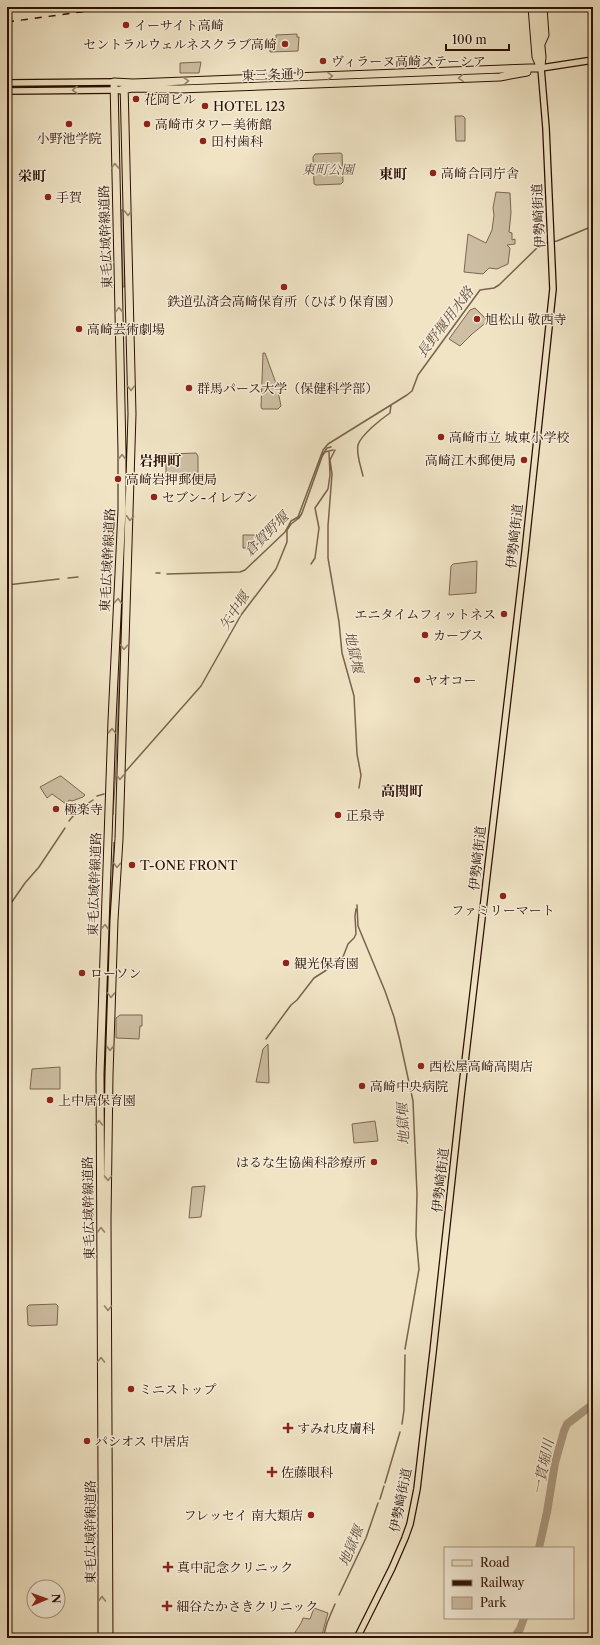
<svg xmlns="http://www.w3.org/2000/svg" width="600" height="1645" font-family="'Libre Caslon Text','Noto Serif JP',serif">
<style>
.green{fill:#cebfa4;stroke:#7c6652}
.lines{fill:none;stroke-linecap:round;stroke-linejoin:round}
.stream{stroke:#79624e;stroke-width:1.5}
.river{stroke:#ad9b82;stroke-width:8}
.major-casing{stroke:#2a0d00;stroke-width:8}
.highway-casing{stroke:#2a0d00;stroke-width:9}
.major{stroke:#f0e4c5;stroke-width:5.5}
.highway{stroke:#f0e4c5;stroke-width:7}
.rail{stroke:#2a0d00;stroke-width:1.5;stroke-dasharray:7 7;stroke-linecap:butt}
.oneway{stroke:#97836c}
.poi-dot{fill:#8f2418;stroke:#f5edd9;stroke-width:1.5}
.labels{text-anchor:middle;dominant-baseline:central;stroke-width:3;stroke-linejoin:round;paint-order:stroke}
.poi-label{font-size:13px;fill:#2a0d00;stroke:#f5edd9;text-anchor:start}
.street-label{font-size:13px;fill:#2a0d00;stroke:#f5edd9}
.park-label{font-size:13px;font-style:italic;fill:#634b39;stroke:#f5edd9}
.neighbourhood-label{font-size:14px;font-weight:bold;fill:#2a0d00;stroke:#f5edd9}
.water-label{font-size:14px;font-style:italic;fill:#654d3a;stroke:#f5edd9}
</style>
<rect width="100%" height="100%" fill="#f0e4c5"/>
<filter id="stains"><feTurbulence type="fractalNoise" baseFrequency=".005" numOctaves="4"/><feColorMatrix values="0 0 0 0 .2 0 0 0 0 .09 0 0 0 0 .02 0 0 0 .5 -.17"/></filter>
<radialGradient id="worn" r=".72"><stop offset=".6" stop-color="#630" stop-opacity="0"/><stop offset="1" stop-color="#630" stop-opacity=".3"/></radialGradient>
<path class="green" d="M297 34V37H299L298 51 270 52V39H276V35Z
M201 62 199 73H180V63Z
M455 116H463L465 118V141H456Z
M340 153 342 154 343 182 341 184 316 185 314 184 313 157 315 154Z
M496 192 510 193 511 213 509 232 512 233V240L515 239V244L507 245 510 248 508 264 497 269 489 268 483 274 464 272 468 234 486 243 492 230 494 215 493 208Z
M121 210H124L125 287H123Z
M475 308 488 321 472 334 460 346 449 339 470 310Z
M263 353H265L277 386 281 406 278 409H262L261 407Z
M196 453 198 456V477L196 479H168L166 477V455L168 454Z
M243 535H257L258 544 253 548H243Z
M477 561 476 593 449 595 451 566 453 564Z
M123 587 116 767 113 815H111L119 625Z
M60 776H61L85 795 83 797 72 801 69 800 66 804 52 794 47 798 40 787Z
M114 842 110 948 106 998H105Z
M120 1015H142V1026H140L139 1039 116 1038V1018Z
M268 1044 269 1083 256 1082 263 1049Z
M60 1067V1089H30L32 1069Z
M375 1121 378 1141 354 1143 352 1124Z
M205 1186 201 1217 189 1218 192 1187Z
M56 1304 58 1306 57 1325 31 1326 28 1325 27 1307 29 1305Z
M314 1608 328 1613 321 1638H293C294 1631 301 1626 303 1618L310 1619Z"/>
<g class="lines">
<path class="stream" d="M335 450 330 460 332 474 328 526V558L339 622 342 653 354 696 357 754 361 775 359 788
M323 455 325 452 333 450
M363 476C361 467 356 454 358 445 361 435 381 419 390 413L391 405
M311 564 315 558 319 528 315 508 328 489 330 475 329 451
M156 573H160
M167 574 240 572 245 570 285 532 291 521 298 517 323 450 328 444 407 395 412 391 418 375 480 290 494 288 499 285 541 244 557 241 593 226
M68 578 78 577
M7 585 59 579
M126 771 201 686 241 615 276 569 287 542V530L291 524 299 518 302 513 323 454 327 448 331 447
M97 796 104 794
M69 821 78 810 93 800
M357 905 358 926 385 991 394 1017 400 1041 413 1101 417 1194 416 1235 419 1269 405 1349
M7 909 25 883 39 867 65 828
M266 1039 291 1005 297 1000 314 978 336 964 343 957 348 944 354 938 356 934 355 916 356 909
M402 1424 404 1410 405 1355
M385 1483 400 1432
M380 1499 384 1486
M339 1595 366 1538 378 1503
M323 1638 327 1623 335 1604"/>
<path class="river" d="M539 1548 547 1512 555 1463 564 1431 567 1424 593 1404
M514 1638 520 1629 524 1618"/>
<defs>
<path id="major" d="M7 83 114 82
M7 91 114 90
M357 1638 392 1568 405 1538 410 1524 417 1489 433 1352 461 1096 525 552 553 289 546 128 541 68 593 60"/>
<path id="highway" d="M532 7 536 57 541 68
M537 7 542 57 541 66
M541 44 545 35 543 7
M120 90 133 88 179 89 397 81 500 77 527 72
M102 1638V1476L100 1074 112 721 122 510V451L114 82 133 83 530 68H541
M109 1638 107 1220 109 1075 114 920 119 839 132 414 124 83"/>
</defs>
<use href="#major" class="major-casing"/>
<use href="#highway" class="highway-casing"/>
<use href="#major" class="major"/>
<use href="#highway" class="highway"/>
<path class="rail" d="M7 22 118 7"/>
</g>
<defs><path id="oneway-chevron" d="M-2-3.5L2.5 0L-2 3.5" fill="none" stroke-width="1.6" stroke-linecap="round" stroke-linejoin="round"/></defs>
<g class="oneway">
<use href="#oneway-chevron" transform="translate(330 76) rotate(-2)"/>
<use href="#oneway-chevron" transform="translate(461 78) rotate(177)"/>
<use href="#oneway-chevron" transform="translate(186 81) rotate(-2)"/>
<use href="#oneway-chevron" transform="translate(75 90) rotate(179)"/>
<use href="#oneway-chevron" transform="translate(115 166) rotate(-91)"/>
<use href="#oneway-chevron" transform="translate(128 213) rotate(89)"/>
<use href="#oneway-chevron" transform="translate(119 310) rotate(-92)"/>
<use href="#oneway-chevron" transform="translate(131 388) rotate(89)"/>
<use href="#oneway-chevron" transform="translate(122 457) rotate(-89)"/>
<use href="#oneway-chevron" transform="translate(130 518) rotate(93)"/>
<use href="#oneway-chevron" transform="translate(118 601) rotate(-87)"/>
<use href="#oneway-chevron" transform="translate(124 647) rotate(93)"/>
<use href="#oneway-chevron" transform="translate(112 731) rotate(-88)"/>
<use href="#oneway-chevron" transform="translate(120 777) rotate(92)"/>
<use href="#oneway-chevron" transform="translate(117 865) rotate(93)"/>
<use href="#oneway-chevron" transform="translate(105 927) rotate(-87)"/>
<use href="#oneway-chevron" transform="translate(111 995) rotate(92)"/>
<use href="#oneway-chevron" transform="translate(110 1048) rotate(92)"/>
<use href="#oneway-chevron" transform="translate(99 1123) rotate(-90)"/>
<use href="#oneway-chevron" transform="translate(108 1178) rotate(90)"/>
<use href="#oneway-chevron" transform="translate(101 1230) rotate(-91)"/>
<use href="#oneway-chevron" transform="translate(108 1308) rotate(90)"/>
<use href="#oneway-chevron" transform="translate(101 1360) rotate(-90)"/>
<use href="#oneway-chevron" transform="translate(102 1599) rotate(-90)"/>
</g>
<g class="poi-dot">
<circle cx="126" cy="25" r="4"/>
<circle cx="285" cy="44" r="4"/>
<circle cx="323" cy="61" r="4"/>
<circle cx="136" cy="99" r="4"/>
<circle cx="205" cy="106" r="4"/>
<circle cx="69" cy="124" r="4"/>
<circle cx="147" cy="124" r="4"/>
<circle cx="203" cy="141" r="4"/>
<circle cx="433" cy="173" r="4"/>
<circle cx="48" cy="197" r="4"/>
<circle cx="284" cy="287" r="4"/>
<circle cx="477" cy="319" r="4"/>
<circle cx="79" cy="329" r="4"/>
<circle cx="189" cy="388" r="4"/>
<circle cx="441" cy="437" r="4"/>
<circle cx="524" cy="460" r="4"/>
<circle cx="118" cy="479" r="4"/>
<circle cx="154" cy="497" r="4"/>
<circle cx="504" cy="614" r="4"/>
<circle cx="425" cy="635" r="4"/>
<circle cx="417" cy="680" r="4"/>
<circle cx="56" cy="809" r="4"/>
<circle cx="338" cy="815" r="4"/>
<circle cx="132" cy="865" r="4"/>
<circle cx="503" cy="896" r="4"/>
<circle cx="286" cy="963" r="4"/>
<circle cx="82" cy="973" r="4"/>
<circle cx="421" cy="1066" r="4"/>
<circle cx="362" cy="1086" r="4"/>
<circle cx="50" cy="1100" r="4"/>
<circle cx="374" cy="1162" r="4"/>
<circle cx="131" cy="1389" r="4"/>
<path d="M286 1422h4v4h4v4h-4v4h-4v-4h-4v-4h4z"/>
<circle cx="87" cy="1441" r="4"/>
<path d="M270 1466h4v4h4v4h-4v4h-4v-4h-4v-4h4z"/>
<circle cx="311" cy="1515" r="4"/>
<path d="M166 1561h4v4h4v4h-4v4h-4v-4h-4v-4h4z"/>
<path d="M165 1600h4v4h4v4h-4v4h-4v-4h-4v-4h4z"/>
</g>
<g class="labels">
<g class="poi-label">
<text x="134" y="25">イーサイト高崎</text>
<text x="277" y="44" text-anchor="end">セントラルウェルネスクラブ高崎</text>
<text x="331" y="61">ヴィラーヌ高崎ステーシア</text>
<text x="144" y="99">花岡ビル</text>
<text x="213" y="106">HOTEL 123</text>
<text x="155" y="124">高崎市タワー美術館</text>
<text x="69" y="138" text-anchor="middle">小野池学院</text>
<text x="211" y="141">田村歯科</text>
<text x="441" y="173">高崎合同庁舎</text>
<text x="56" y="197">手賀</text>
<text x="284" y="301" text-anchor="middle">鉄道弘済会高崎保育所（ひばり保育園）</text>
<text x="485" y="319">旭松山 敬西寺</text>
<text x="87" y="329">高崎芸術劇場</text>
<text x="197" y="388">群馬パース大学（保健科学部）</text>
<text x="449" y="437">高崎市立 城東小学校</text>
<text x="516" y="460" text-anchor="end">高崎江木郵便局</text>
<text x="126" y="479">高崎岩押郵便局</text>
<text x="162" y="497">セブン-イレブン</text>
<text x="496" y="614" text-anchor="end">エニタイムフィットネス</text>
<text x="433" y="635">カーブス</text>
<text x="425" y="680">ヤオコー</text>
<text x="64" y="809">極楽寺</text>
<text x="346" y="815">正泉寺</text>
<text x="140" y="865">T-ONE FRONT</text>
<text x="503" y="910" text-anchor="middle">ファミリーマート</text>
<text x="294" y="963">観光保育園</text>
<text x="90" y="973">ローソン</text>
<text x="429" y="1066">西松屋高崎高関店</text>
<text x="370" y="1086">高崎中央病院</text>
<text x="58" y="1100">上中居保育園</text>
<text x="366" y="1162" text-anchor="end">はるな生協歯科診療所</text>
<text x="139" y="1389">ミニストップ</text>
<text x="297" y="1428">すみれ皮膚科</text>
<text x="95" y="1441">パシオス 中居店</text>
<text x="281" y="1472">佐藤眼科</text>
<text x="303" y="1515" text-anchor="end">フレッセイ 南大類店</text>
<text x="177" y="1567">真中記念クリニック</text>
<text x="176" y="1606">細谷たかさきクリニック</text>
</g>
<g class="street-label">
<text transform="translate(274 74) rotate(-2)">東三条通り</text>
<text transform="translate(538 216) rotate(-93)">伊勢崎街道</text>
<text transform="translate(105 237) rotate(-92)">東毛広域幹線道路</text>
<text transform="translate(514 536) rotate(-84)">伊勢崎街道</text>
<text transform="translate(107 560) rotate(-87)">東毛広域幹線道路</text>
<text transform="translate(477 858) rotate(-84)">伊勢崎街道</text>
<text transform="translate(94 884) rotate(-88)">東毛広域幹線道路</text>
<text transform="translate(440 1180) rotate(-84)">伊勢崎街道</text>
<text transform="translate(88 1208) rotate(-91)">東毛広域幹線道路</text>
<text transform="translate(400 1500) rotate(-79)">伊勢崎街道</text>
<text transform="translate(90 1532) rotate(-90)">東毛広域幹線道路</text>
</g>
<g class="park-label">
<text x="328" y="169">東町公園</text>
</g>
<g class="neighbourhood-label">
<text x="393" y="174">東町</text>
<text x="32" y="176">栄町</text>
<text x="160" y="461">岩押町</text>
<text x="402" y="791">高関町</text>
</g>
<g class="water-label">
<text transform="translate(445 322) rotate(-53)">長野堰用水路</text>
<text transform="translate(266 534) rotate(-45)">倉賀野堰</text>
<text transform="translate(234 611) rotate(-57)">矢中堰</text>
<text transform="translate(354 652) rotate(78)">地獄堰</text>
<text transform="translate(403 1124) rotate(-93)">地獄堰</text>
<text transform="translate(543 1467) rotate(-78)">一貫堀川</text>
<text transform="translate(351 1546) rotate(-67)">地獄堰</text>
</g>
</g>
<rect width="600" height="1645" fill="none" stroke="#f0e4c5" stroke-width="24"/>
<rect x="8" y="8" width="584" height="1629" fill="none" stroke="#2a0d00" stroke-width="2"/>
<rect x="12" y="12" width="576" height="1621" fill="none" stroke="#2a0d00"/>
<rect x="444" y="1547" width="130" height="72" fill="#f5edd9" stroke="#a49382"/>
<rect x="452" y="1560" width="20" height="6" fill="#f0e4c5" stroke="#a49382"/>
<text x="480" y="1567" font-size="12" fill="#2a0d00">Road</text>
<rect x="452" y="1580" width="20" height="6" fill="#2a0d00" stroke="#a49382"/>
<text x="480" y="1587" font-size="12" fill="#2a0d00">Railway</text>
<rect x="452" y="1597" width="20" height="12" fill="#cebfa4" stroke="#a49382"/>
<text x="480" y="1607" font-size="12" fill="#2a0d00">Park</text>
<g transform="translate(46 1599) rotate(88)"><circle r="19" fill="#f5edd9" stroke="#a49382"/>
<path d="M0-3L7 15L0 10L-7 15Z" fill="#8f2418"/>
<text y="-6" font-size="11" font-weight="bold" text-anchor="middle" fill="#2a0d00">N</text>
</g>
<path d="M446 44v6h63v-6" fill="none" stroke="#2a0d00" stroke-width="2"/>
<text x="452" y="44" font-size="12" fill="#2a0d00" stroke="#f5edd9" stroke-width="3" paint-order="stroke">100 m</text>
<rect width="100%" height="100%" filter="url(#stains)"/>
<rect width="100%" height="100%" fill="url(#worn)"/>
</svg>
